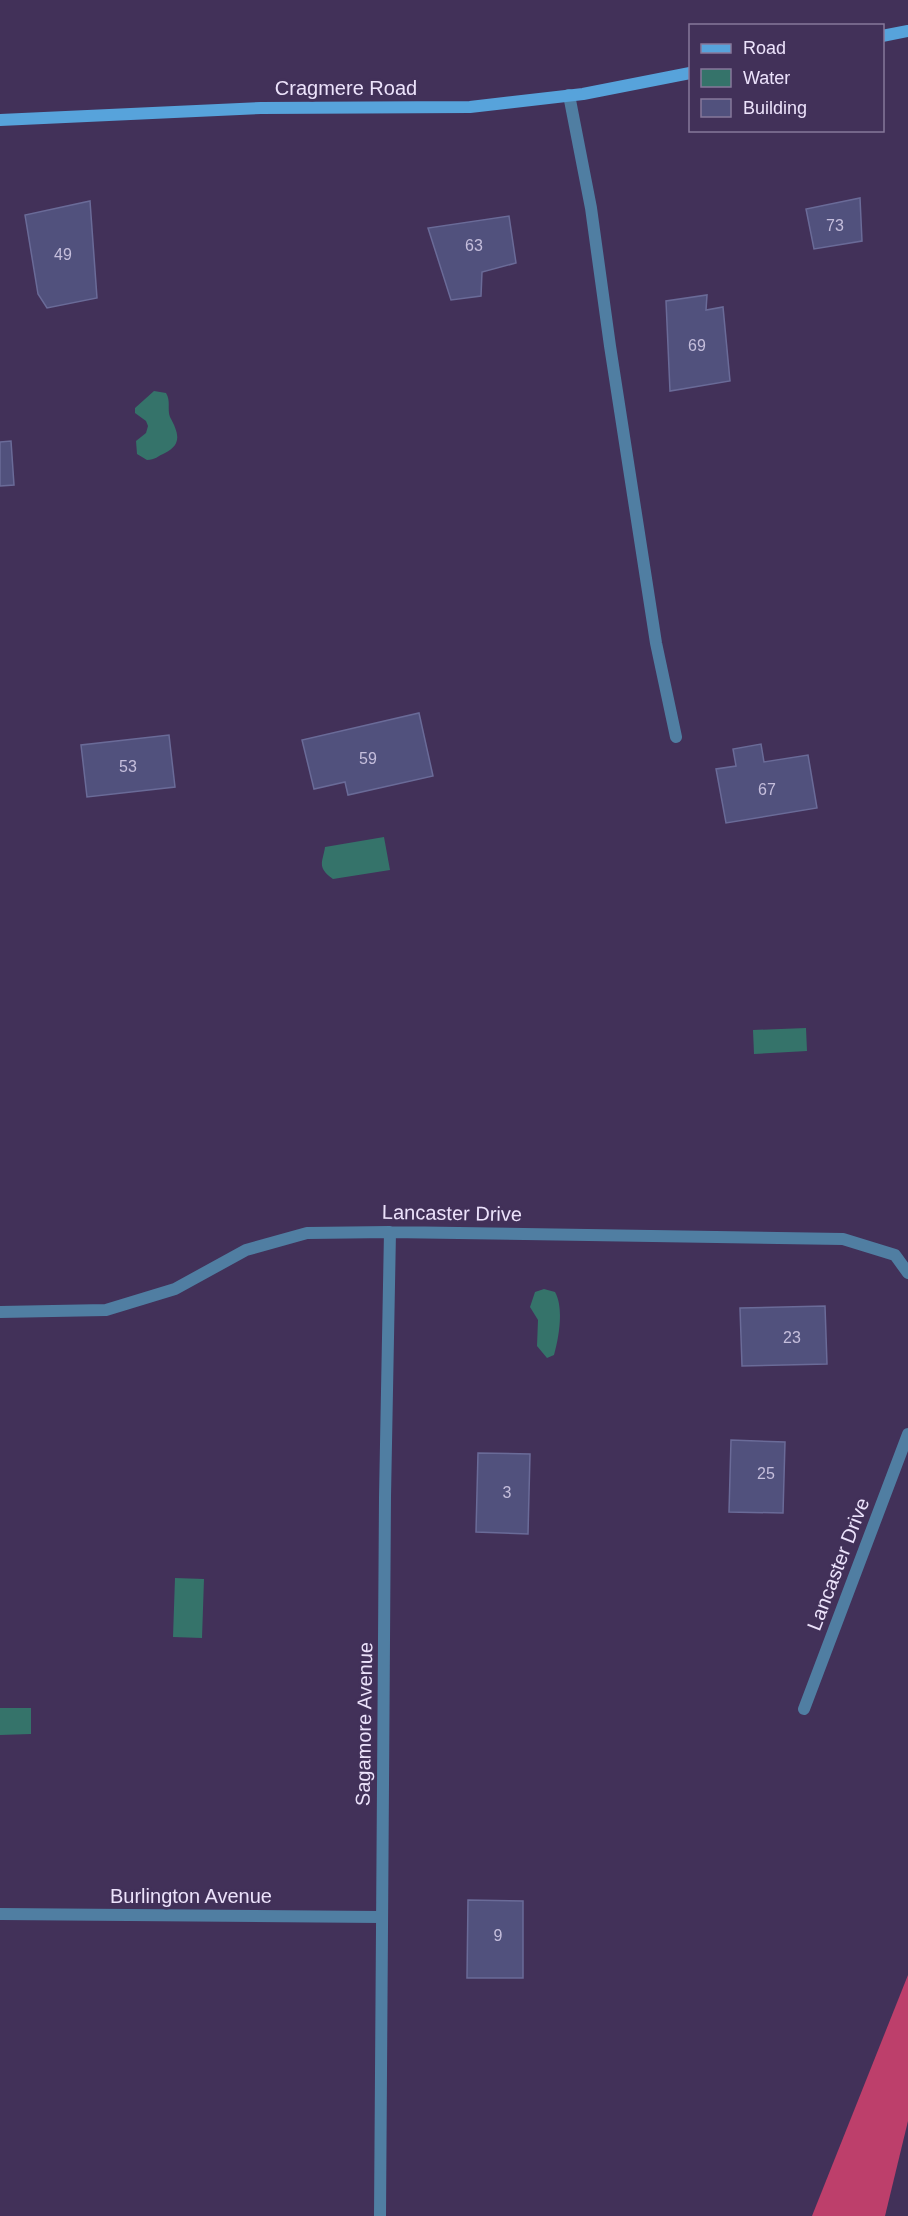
<svg xmlns="http://www.w3.org/2000/svg" width="908" height="2216" font-family="Arial,sans-serif">
<style>
.forest{fill:#bd3f6b}
.water{fill:#35736a}
.building{fill:#51517d;stroke:#6a6b98;stroke-width:1.5}
.lines{fill:none;stroke-linecap:round;stroke-linejoin:round}
.lane{stroke:#507ea2;stroke-width:12}
.street{stroke:#507ea2;stroke-width:12}
.secondary{stroke:#57a3db;stroke-width:12}
.labels{text-anchor:middle;dominant-baseline:central;stroke-width:5;stroke-linejoin:round;paint-order:stroke}
.number-label{font-size:16px;fill:#c5bedc}
.street-label{font-size:20px;fill:#ece2fb;stroke:#423159}
</style>
<rect width="100%" height="100%" fill="#423159"/>
<path class="forest" d="M908 1975V2121L885 2216H812Z"/>
<path class="water" d="M154 391 166 393C171 401 167 409 170 417 178 432 183 444 165 453 158 456 155 460 147 460L137 454 136 441 146 433 148 426 146 421 135 413V408Z
M384 837 390 870 333 879C316 867 323 862 325 847Z
M806 1028 807 1051 754 1054 753 1030Z
M544 1289 555 1292C564 1308 559 1337 554 1355L547 1358 537 1346 538 1320 530 1307 535 1292Z
M175 1578 204 1579 202 1638 173 1637Z
M0 1708H31V1734L0 1735Z"/>
<path class="building" d="M860 198 862 241 814 249 806 209Z
M90 201 97 298 47 308 38 294 25 215Z
M509 216 516 263 482 272 481 296 451 300 428 228Z
M707 295 706 310 723 307 730 381 670 391 666 301Z
M11 441 14 485 0 486V442Z
M419 713 433 776 348 795 345 782 314 789 302 740Z
M169 735 175 787 87 797 81 745Z
M761 744 764 762 808 755 817 808 726 823 716 769 736 766 733 749Z
M825 1306 827 1364 742 1366 740 1308Z
M731 1440 785 1442 783 1513 729 1512Z
M478 1453 530 1454 528 1534 476 1532Z
M468 1900 523 1901V1978H467Z"/>
<g class="lines">
<path class="lane" d="M569 95 591 208 610 346 656 643 676 737"/>
<path class="street" d="M0 1312 106 1310 175 1289 246 1250 307 1233 390 1232 843 1239 895 1255 908 1273
M804 1709 908 1434
M0 1914 381 1917
M380 2216 385 1497 390 1232"/>
<path class="secondary" d="M882 36 908 31
M0 120 261 108 470 107 583 94 690 73"/>
</g>
<g class="labels">
<g class="number-label">
<text x="835" y="225">73</text>
<text x="474" y="245">63</text>
<text x="63" y="254">49</text>
<text x="697" y="345">69</text>
<text x="368" y="758">59</text>
<text x="128" y="766">53</text>
<text x="767" y="789">67</text>
<text x="792" y="1337">23</text>
<text x="766" y="1473">25</text>
<text x="507" y="1492">3</text>
<text x="498" y="1935">9</text>
</g>
<g class="street-label">
<text x="346" y="88">Cragmere Road</text>
<text transform="translate(452 1213) rotate(1)">Lancaster Drive</text>
<text transform="translate(838 1564) rotate(-69)">Lancaster Drive</text>
<text transform="translate(364 1724) rotate(-89)">Sagamore Avenue</text>
<text x="191" y="1896">Burlington Avenue</text>
</g>
</g>
<rect x="689" y="24" width="195" height="108" fill="#423159" stroke="#86789a" stroke-width="1.5"/>
<rect x="701" y="44" width="30" height="9" fill="#57a3db" stroke="#86789a" stroke-width="1.5"/>
<text x="743" y="54" font-size="18" fill="#ece2fb">Road</text>
<rect x="701" y="69" width="30" height="18" fill="#35736a" stroke="#86789a" stroke-width="1.5"/>
<text x="743" y="84" font-size="18" fill="#ece2fb">Water</text>
<rect x="701" y="99" width="30" height="18" fill="#51517d" stroke="#86789a" stroke-width="1.5"/>
<text x="743" y="114" font-size="18" fill="#ece2fb">Building</text>
</svg>
